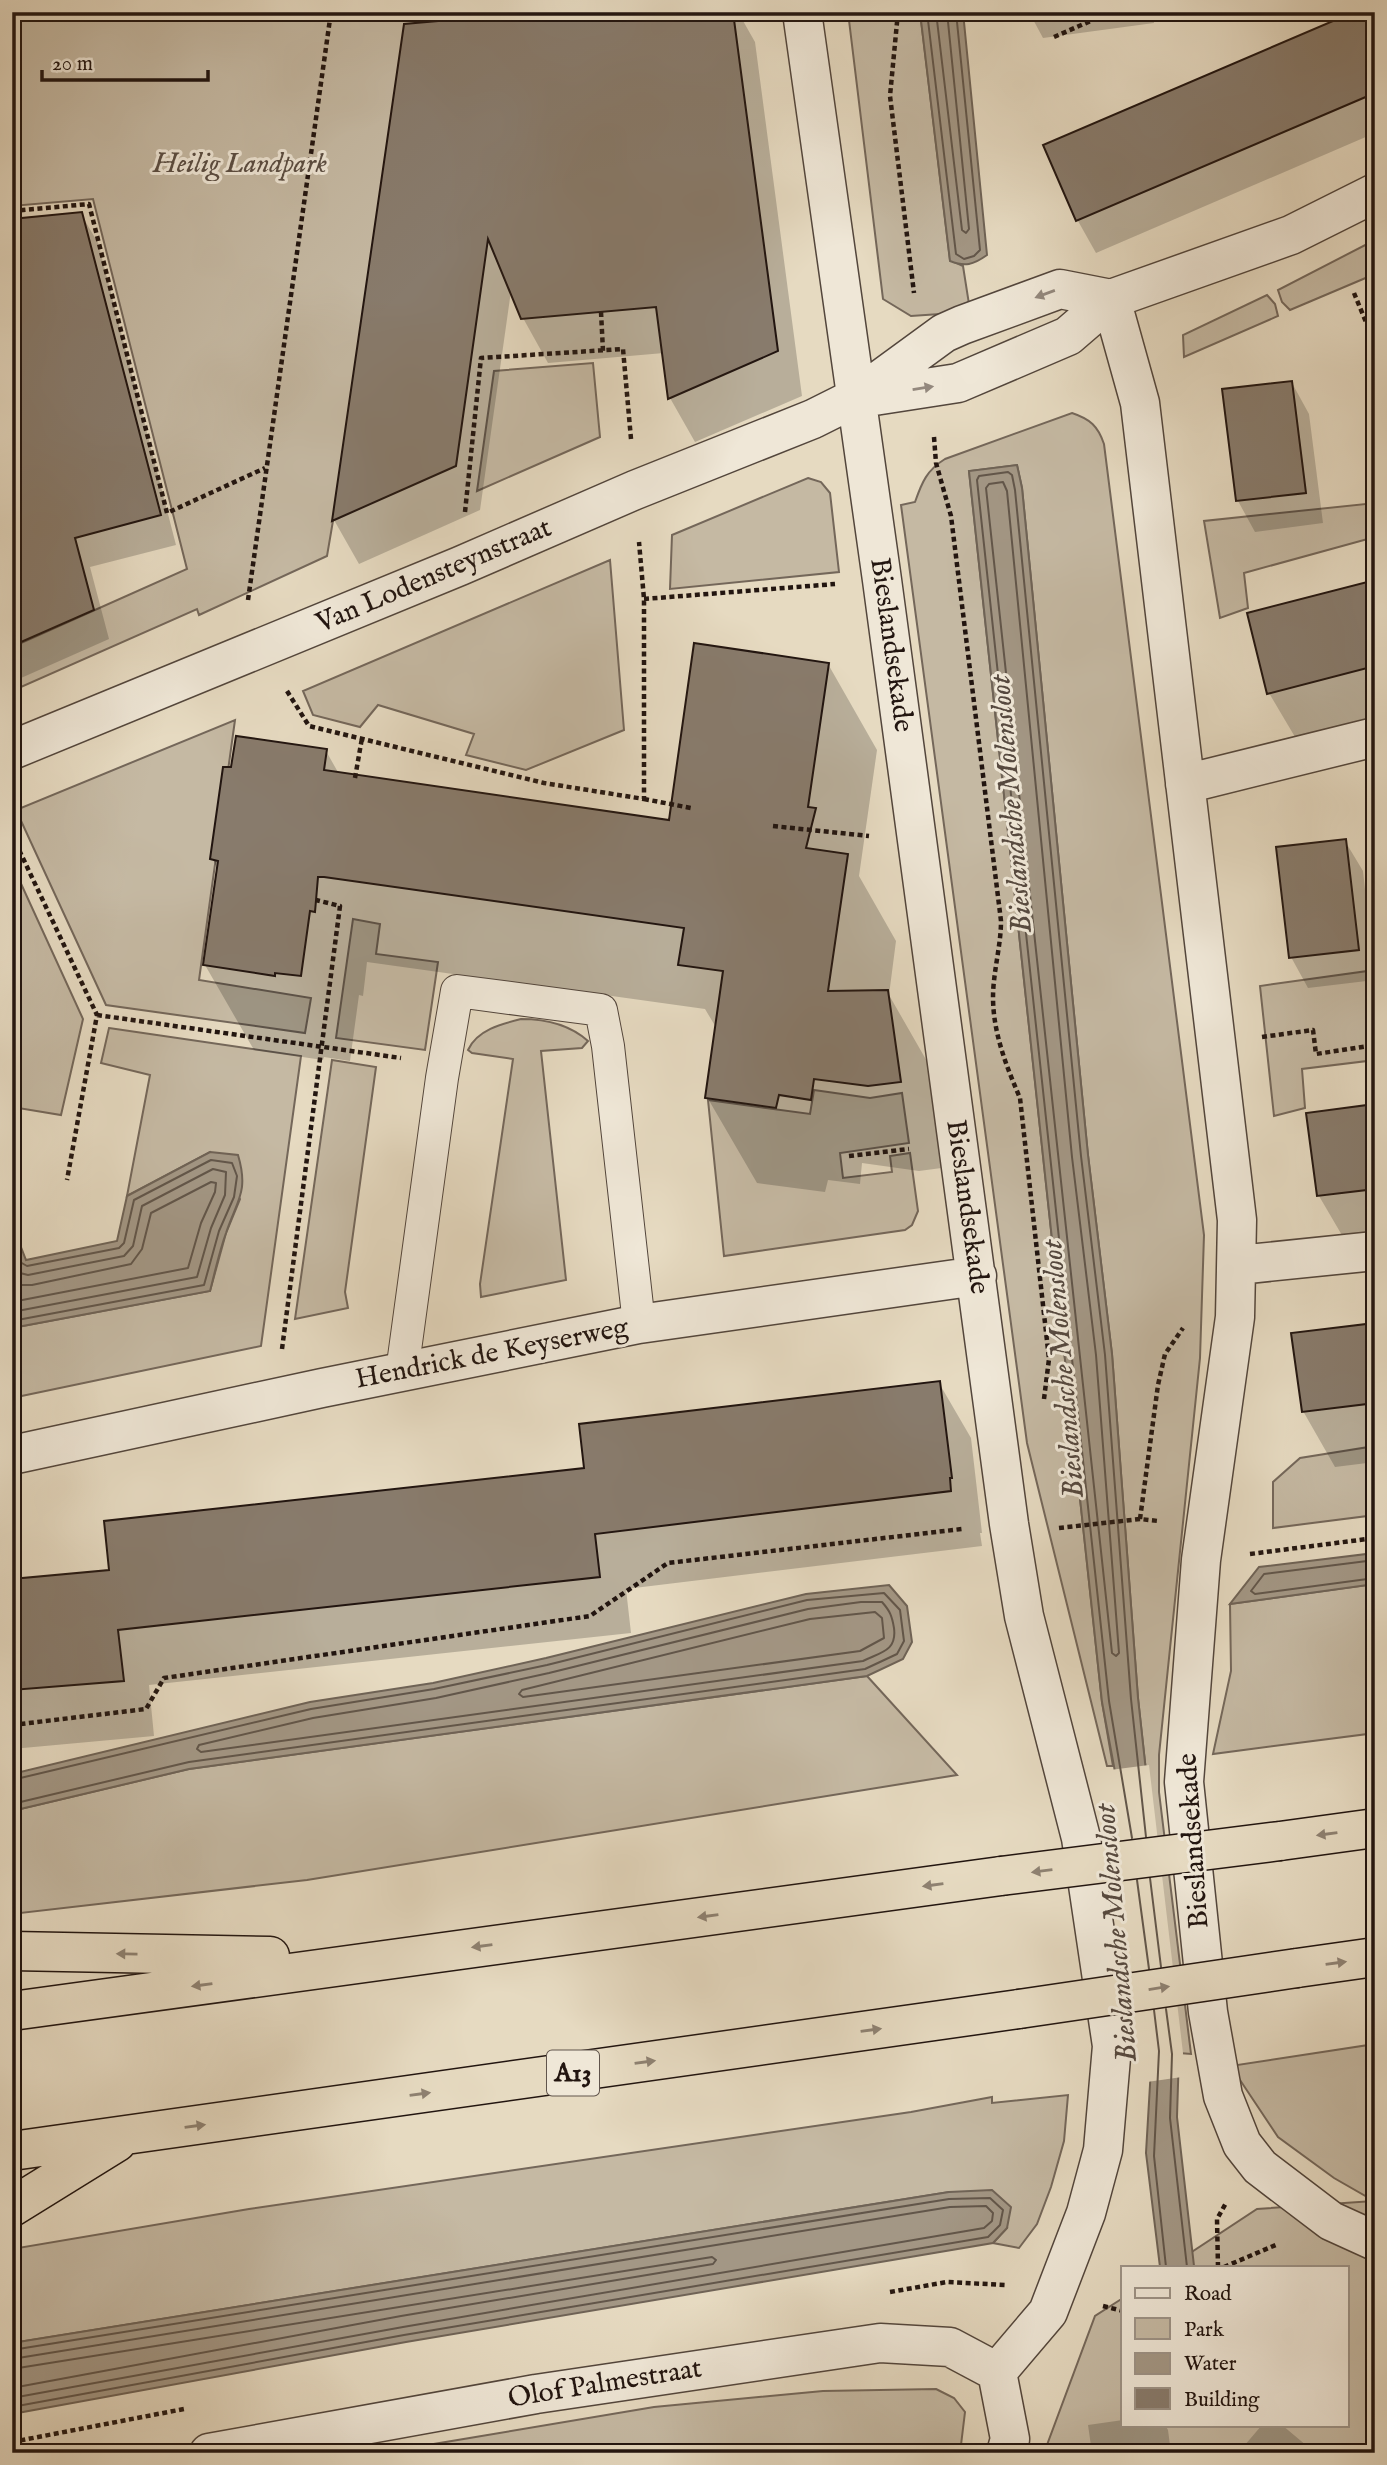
<svg xmlns="http://www.w3.org/2000/svg" width="1387" height="2465" font-family="'IM FELL English',serif">
<style>
.green{fill:#c5b9a3;stroke:#74675a;stroke-width:2}
.water{fill:#a39785;stroke:#6f6356;stroke-width:2}
.pier{fill:#e6dac1}
.shadow{fill:#0003}
.lines{fill:none;stroke-linecap:round;stroke-linejoin:round}
.shore{stroke:#62564a;stroke-width:2}
.building{fill:#887b6c;stroke:#221510;stroke-width:2}
.service-casing{stroke:#53463c;stroke-width:34}
.minor-casing{stroke:#53463c;stroke-width:41}
.motorway-casing{stroke:#221510;stroke-width:41}
.path{stroke:#221510;stroke-width:4.5;stroke-dasharray:5 3.5;stroke-linecap:butt}
.service{stroke:#efe7d7;stroke-width:32}
.minor{stroke:#efe7d7;stroke-width:38}
.motorway{stroke:#e6dac1;stroke-width:38}
.motorway-bridge-casing{stroke:#221510;stroke-width:41;stroke-linecap:butt}
.motorway-bridge{stroke:#e6dac1;stroke-width:38}
.oneway{fill:#93887d}
.oneway2{fill:#8e8171}
.labels{text-anchor:middle;dominant-baseline:central;stroke-width:6;stroke-linejoin:round;paint-order:stroke}
.shield{fill:#efe7d7;stroke:#60544c;stroke-width:2}
.shield-label{font-size:26px;font-weight:bold;fill:#221510}
.park-label{font-size:28px;font-style:italic;fill:#5b4e43;stroke:#efe7d7}
.street-label{font-size:28px;fill:#221510;stroke:#efe7d7}
.water-label{font-size:30px;font-style:italic;fill:#56493f;stroke:#efe7d7}
</style>
<rect width="100%" height="100%" fill="#e6dac1"/>
<filter id="stains"><feTurbulence type="fractalNoise" baseFrequency=".00286" numOctaves="4"/><feColorMatrix values="0 0 0 0 .2 0 0 0 0 .09 0 0 0 0 .02 0 0 0 .5 -.17"/></filter>
<radialGradient id="worn" r=".72"><stop offset=".6" stop-color="#630" stop-opacity="0"/><stop offset="1" stop-color="#630" stop-opacity=".3"/></radialGradient>
<path class="green" d="M12 12H611L416 33 327 556 199 615 197 609 12 691V647L187 569 93 199 12 206Z
M848 12H920L950 260 963 266 969 304 940 314 911 316 883 299Z
M1375 240V274L1290 310 1282 302 1278 290Z
M1267 295 1275 304 1278 316 1184 357 1183 335Z
M593 363 600 437 477 491 494 371Z
M1072 413C1090 419 1098 426 1104 444L1204 1235 1200 1358 1159 1755V1792L1191 2054 1179 2053 1162 1918 1138 1698 1112 1354 1088 1155 1022 488 1017 465 969 471 1102 1702 1113 1766H1107L1027 1443 901 505 915 502C922 482 927 470 945 459Z
M808 478 821 482 830 493 839 572 670 589 672 535Z
M1375 503V537L1244 573 1248 608 1220 618 1204 521Z
M610 560 624 730 526 770 466 755 474 734 378 705 360 727 313 715 303 691Z
M235 720 199 980 311 998 305 1033 106 1005 16 810Z
M12 864 83 1019 61 1115 12 1107Z
M353 919 380 924 376 954 438 962 425 1050 336 1038Z
M1375 970V1060L1302 1069 1305 1108 1274 1116 1260 986Z
M521 1019C545 1019 569 1024 588 1041L582 1048 541 1051 566 1280 481 1297 480 1284 513 1059 472 1053 468 1050C477 1030 501 1024 521 1019Z
M109 1028 301 1056 261 1346 12 1398V1328L210 1291 226 1233 240 1199 210 1152 127 1196 150 1075 101 1063Z
M332 1060 376 1067 345 1292 348 1308 295 1319Z
M814 1090 870 1098 902 1093 909 1143 840 1153 843 1178 892 1172 890 1156 910 1153 918 1211 912 1225 905 1230 724 1256 708 1100 810 1114Z
M1375 1446V1515L1273 1528V1482L1300 1458Z
M1375 1584V1733L1213 1754 1231 1671 1230 1604Z
M867 1676 957 1775 307 1880 12 1914V1811L189 1769Z
M1375 2044V2453H1044L1095 2316 1123 2298V2425H1347V2267H1169L1257 2209 1374 2201 1334 2178 1278 2137 1238 2077 1237 2065Z
M1068 2095 1064 2141 1051 2187 1037 2224 1019 2248 993 2243 1007 2228 949 2192 12 2343V2249L249 2209 911 2112 992 2097V2103Z
M936 2389 954 2398 965 2412 960 2453H413L416 2447 654 2407 823 2391Z"/>
<path class="water" d="M920 12H963L987 255C973 265 965 267 950 261Z
M1017 465 1022 488 1088 1155 1112 1354 1138 1698 1162 1918 1179 2053 1177 2117 1194 2266 1192 2267H1160L1146 2153 1152 2051 1121 1804 1102 1702 969 471Z
M210 1152 238 1155C249 1192 237 1200 226 1233 219 1252 215 1272 210 1291L12 1328V1224L26 1260 117 1241 127 1196Z
M1375 1553V1584L1230 1604 1259 1567Z
M889 1585 907 1606 912 1642 903 1659 867 1676 189 1769 12 1811V1774L310 1702 433 1683 546 1658 806 1594Z
M992 2190 1011 2207 1007 2228 993 2243 406 2342 12 2414V2343L949 2192Z"/>
<path class="pier" d="M1149 1765 1183 2053 1182 2077 1147 2082 1149 2051 1117 1804 1110 1770Z"/>
<path class="shadow" d="M562 12H738L755 42 802 396 695 442 670 398 664 353 548 363 523 318 511 291 480 510 359 564 334 520 405 26Z
M1029 12H1153L1154 23 1043 38Z
M1375 12V133L1096 253 1078 221 1046 146Z
M81 214 98 243 176 545 90 567 109 639 12 682V221Z
M1375 303V319L1369 305Z
M1292 383 1309 414 1323 523 1255 532 1238 501Z
M1375 582V716L1295 737 1269 693Z
M828 664 877 750 859 876 896 941 889 995 936 1077 949 1167 919 1171 862 1163 860 1184 828 1180 825 1192 757 1183 707 1097 717 1029 705 1009 367 962 363 996 359 995 350 1061 324 1057 323 1060 254 1050 205 965 218 869 212 858 326 751 339 774 670 822Z
M1345 841 1363 871 1375 980 1308 988 1291 957Z
M1375 1106V1264L1360 1266 1319 1196Z
M1375 1324V1462L1335 1467 1303 1411Z
M939 1383 971 1438 982 1533H980L982 1546 626 1589 631 1633 149 1685 154 1736 12 1749V1581L111 1571 586 1469Z
M1123 2420V2425H1165L1168 2430 1171 2453H1092L1088 2425Z
M1262 2425H1282L1307 2446 1311 2453H1238Z"/>
<g class="lines">
<path class="shore" d="M927 12 956 254 964 259 974 256 980 250 956 12
M936 12 962 230 966 233 969 229 947 12
M1003 482 1007 491 1072 1157 1096 1355 1119 1653 1116 1656 1112 1653 986 488 989 484Z
M12 1242 20 1262 27 1266 119 1248 124 1243 134 1200 211 1160 232 1163 237 1176 234 1197 219 1231 204 1285 12 1321
M12 1267 20 1273 28 1275 124 1256 133 1246 142 1206 213 1169 226 1172 225 1195 211 1228 197 1277 12 1312
M12 1281 20 1285H32L131 1264 142 1249 151 1213 211 1182 216 1183 215 1192 201 1223 188 1268 12 1302
M1375 1560 1264 1574 1251 1591 1255 1594 1375 1578
M861 1602H882C890 1611 892 1616 894 1628 897 1651 881 1652 863 1661L201 1752 197 1749 199 1745 313 1718 436 1698 549 1673 808 1609Z
M875 1612 882 1618 884 1638 860 1651 523 1697 519 1694 522 1690 810 1619Z
M12 1780 311 1709 434 1689 547 1665 807 1600 884 1593 900 1610 904 1641 897 1654 865 1669 189 1762 12 1804
M1132 1838 1109 1701 977 480 979 476 1008 472 1012 475 1015 490 1081 1156 1105 1355 1131 1699 1146 1837
M1150 1878 1161 1967
M1137 1880 1149 1969
M1166 2009 1172 2054 1170 2118 1187 2267
M1154 2010 1159 2051 1154 2156 1166 2267
M12 2350 949 2199 990 2198 1003 2210 1000 2225 988 2237 404 2335 12 2407
M12 2359 950 2207 986 2206 993 2213 992 2221 984 2228 403 2327 12 2398
M12 2369 712 2257 716 2260 713 2264 401 2316 12 2388"/>
</g>
<path class="building" d="M541 12H733L778 351 668 399 656 307 521 319 488 239 456 466 332 521 404 24Z
M1354 12H1375V93L1076 221 1043 145Z
M82 212 161 515 75 538 94 610 12 646V219Z
M1292 381 1306 493 1236 501 1222 389Z
M1375 580V666L1267 694 1247 613Z
M694 643 829 663 808 807 816 808 806 848 848 854 828 991 888 990 901 1082 868 1086 814 1079 811 1100 779 1095 776 1108 705 1098 723 971 678 965 684 928 324 877H318L315 912 310 911 301 976 275 973V976L203 965 218 861 210 859 223 767H231L236 736 327 749 324 770 669 820Z
M1346 839 1359 950 1289 958 1276 847Z
M1375 1104V1189L1317 1196 1306 1113Z
M1375 1323V1403L1302 1412 1291 1333Z
M940 1381 952 1478H950L951 1491 595 1534 600 1577 118 1630 124 1681 12 1690V1579L109 1570 104 1521 584 1468 579 1424Z"/>
<g class="lines">
<defs>
<path id="service" d="M402 1372 442 1078 457 991 601 1010 608 1046 639 1324"/>
<path id="minor" d="M802 12 882 580 1009 1524 1024 1616 1081 1838 1112 2046 1103 2150 1086 2213 1048 2312 997 2372
M1111 299 1140 403 1237 1220 1235 1317 1201 1560 1184 1782 1208 2012 1223 2096 1242 2144 1260 2167 1331 2221 1375 2241
M861 398 958 383 1068 336 1111 299 1291 235 1375 193
M12 750 460 566 635 490 813 419 855 398 944 333 962 325 1060 289 1111 299
M1185 784 1375 737
M1238 1265 1375 1251
M12 1455 322 1388 639 1324 977 1276
M997 2372 1010 2439 1006 2453
M209 2453 536 2394 880 2343 950 2347 997 2372"/>
<path id="motorway" d="M1280 1841 1375 1828
M12 1951 270 1956
M1297 1968 1375 1957
M12 2011 1001 1876
M12 2151 1019 2009
M12 2207 117 2142"/>
</defs>
<use href="#service" class="service-casing"/>
<use href="#minor" class="minor-casing"/>
<use href="#motorway" class="motorway-casing"/>
<path class="path" d="M898 12 890 96 914 293
M1054 37 1111 12
M12 211 89 204 167 513 265 468
M1354 293 1375 344
M601 312 603 351
M934 437 936 463 951 516 1001 921C1001 941 996 961 994 981 989 1022 1004 1061 1020 1098L1049 1359 1044 1399
M465 512 481 358 623 349 631 439
M644 599 835 584
M248 600 331 12
M287 691 309 726 544 783 644 799V599L639 542
M355 778 362 738
M644 799 691 808
M773 826 869 836
M12 835 97 1015 67 1180
M97 1015 401 1058
M1262 1037 1313 1030 1316 1054 1369 1046
M849 1156 909 1149
M282 1349 340 906 316 900
M1140 1519 1158 1385 1165 1354 1183 1328
M1059 1528 1140 1519 1158 1521
M1250 1554 1375 1538
M12 1725 146 1709 164 1678 590 1616 668 1563 962 1529
M1218 2267 1217 2219 1226 2203
M1224 2267 1278 2244
M890 2292 947 2282 1006 2285
M1103 2306 1123 2311
M12 2442 184 2409"/>
<use href="#service" class="service"/>
<use href="#minor" class="minor"/>
<use href="#motorway" class="motorway"/>
<defs>
<path id="motorway-bridge" d="M1001 1876 1280 1841
M1019 2009 1297 1968"/>
</defs>
<use href="#motorway-bridge" class="motorway-bridge-casing"/>
<use href="#motorway-bridge" class="motorway-bridge"/>
</g>
<defs><path id="oneway-solid" d="M-6-.8H1V-3.2L6.5 0L1 3.2V.8H-6Z" transform="scale(1.75)"/></defs>
<g class="oneway">
<use href="#oneway-solid" transform="translate(1045 294) rotate(160)"/>
<use href="#oneway-solid" transform="translate(923 388) rotate(-9)"/>
</g>
<g class="oneway2">
<use href="#oneway-solid" transform="translate(1327 1834) rotate(172)"/>
<use href="#oneway-solid" transform="translate(1042 1871) rotate(173)"/>
<use href="#oneway-solid" transform="translate(933 1885) rotate(172)"/>
<use href="#oneway-solid" transform="translate(708 1916) rotate(172)"/>
<use href="#oneway-solid" transform="translate(482 1946) rotate(172)"/>
<use href="#oneway-solid" transform="translate(127 1954) rotate(-179)"/>
<use href="#oneway-solid" transform="translate(1336 1963) rotate(-8)"/>
<use href="#oneway-solid" transform="translate(202 1985) rotate(172)"/>
<use href="#oneway-solid" transform="translate(1159 1988) rotate(-9)"/>
<use href="#oneway-solid" transform="translate(871 2030) rotate(-8)"/>
<use href="#oneway-solid" transform="translate(645 2062) rotate(-8)"/>
<use href="#oneway-solid" transform="translate(420 2094) rotate(-8)"/>
<use href="#oneway-solid" transform="translate(195 2126) rotate(-8)"/>
</g>
<g class="labels">
<rect class="shield" x="547" y="2050.5" width="52" height="45" rx="5"/>
<g class="shield-label">
<text x="573" y="2073">A13</text>
</g>
<g class="park-label">
<text x="240" y="164">Heilig Landpark</text>
</g>
<g class="street-label">
<text transform="translate(434 576) rotate(-23)">Van Lodensteynstraat</text>
<text transform="translate(891 645) rotate(82)">Bieslandsekade</text>
<text transform="translate(967 1207) rotate(82)">Bieslandsekade</text>
<text transform="translate(492 1354) rotate(-11)">Hendrick de Keyserweg</text>
<text transform="translate(1194 1841) rotate(-94)">Bieslandsekade</text>
<text transform="translate(605 2384) rotate(-9)">Olof Palmestraat</text>
</g>
<g class="water-label">
<text transform="translate(1012 804) rotate(-95)">Bieslandsche Molensloot</text>
<text transform="translate(1064 1369) rotate(-95)">Bieslandsche Molensloot</text>
<text transform="translate(1117 1933) rotate(-95)">Bieslandsche Molensloot</text>
</g>
</g>
<rect width="1387" height="2465" fill="none" stroke="#e6dac1" stroke-width="42"/>
<rect x="14" y="14" width="1359" height="2437" fill="none" stroke="#221510" stroke-width="3.5"/>
<rect x="21" y="21" width="1345" height="2423" fill="none" stroke="#221510" stroke-width="2"/>
<rect x="1121" y="2266" width="228" height="161" fill="#efe7d7" stroke="#9d9387" stroke-width="2"/>
<rect x="1135" y="2288" width="35" height="10" fill="#efe7d7" stroke="#9d9387" stroke-width="2"/>
<text x="1184" y="2300" font-size="21" fill="#221510">Road</text>
<rect x="1135" y="2318" width="35" height="21" fill="#c5b9a3" stroke="#9d9387" stroke-width="2"/>
<text x="1184" y="2336" font-size="21" fill="#221510">Park</text>
<rect x="1135" y="2353" width="35" height="21" fill="#a39785" stroke="#9d9387" stroke-width="2"/>
<text x="1184" y="2370" font-size="21" fill="#221510">Water</text>
<rect x="1135" y="2388" width="35" height="21" fill="#887b6c" stroke="#9d9387" stroke-width="2"/>
<text x="1184" y="2406" font-size="21" fill="#221510">Building</text>
<path d="M42 70v10h166v-10" fill="none" stroke="#221510" stroke-width="3.5"/>
<text x="52" y="70" font-size="21" fill="#221510" stroke="#efe7d7" stroke-width="5" paint-order="stroke">20 m</text>
<rect width="100%" height="100%" filter="url(#stains)"/>
<rect width="100%" height="100%" fill="url(#worn)"/>
</svg>
